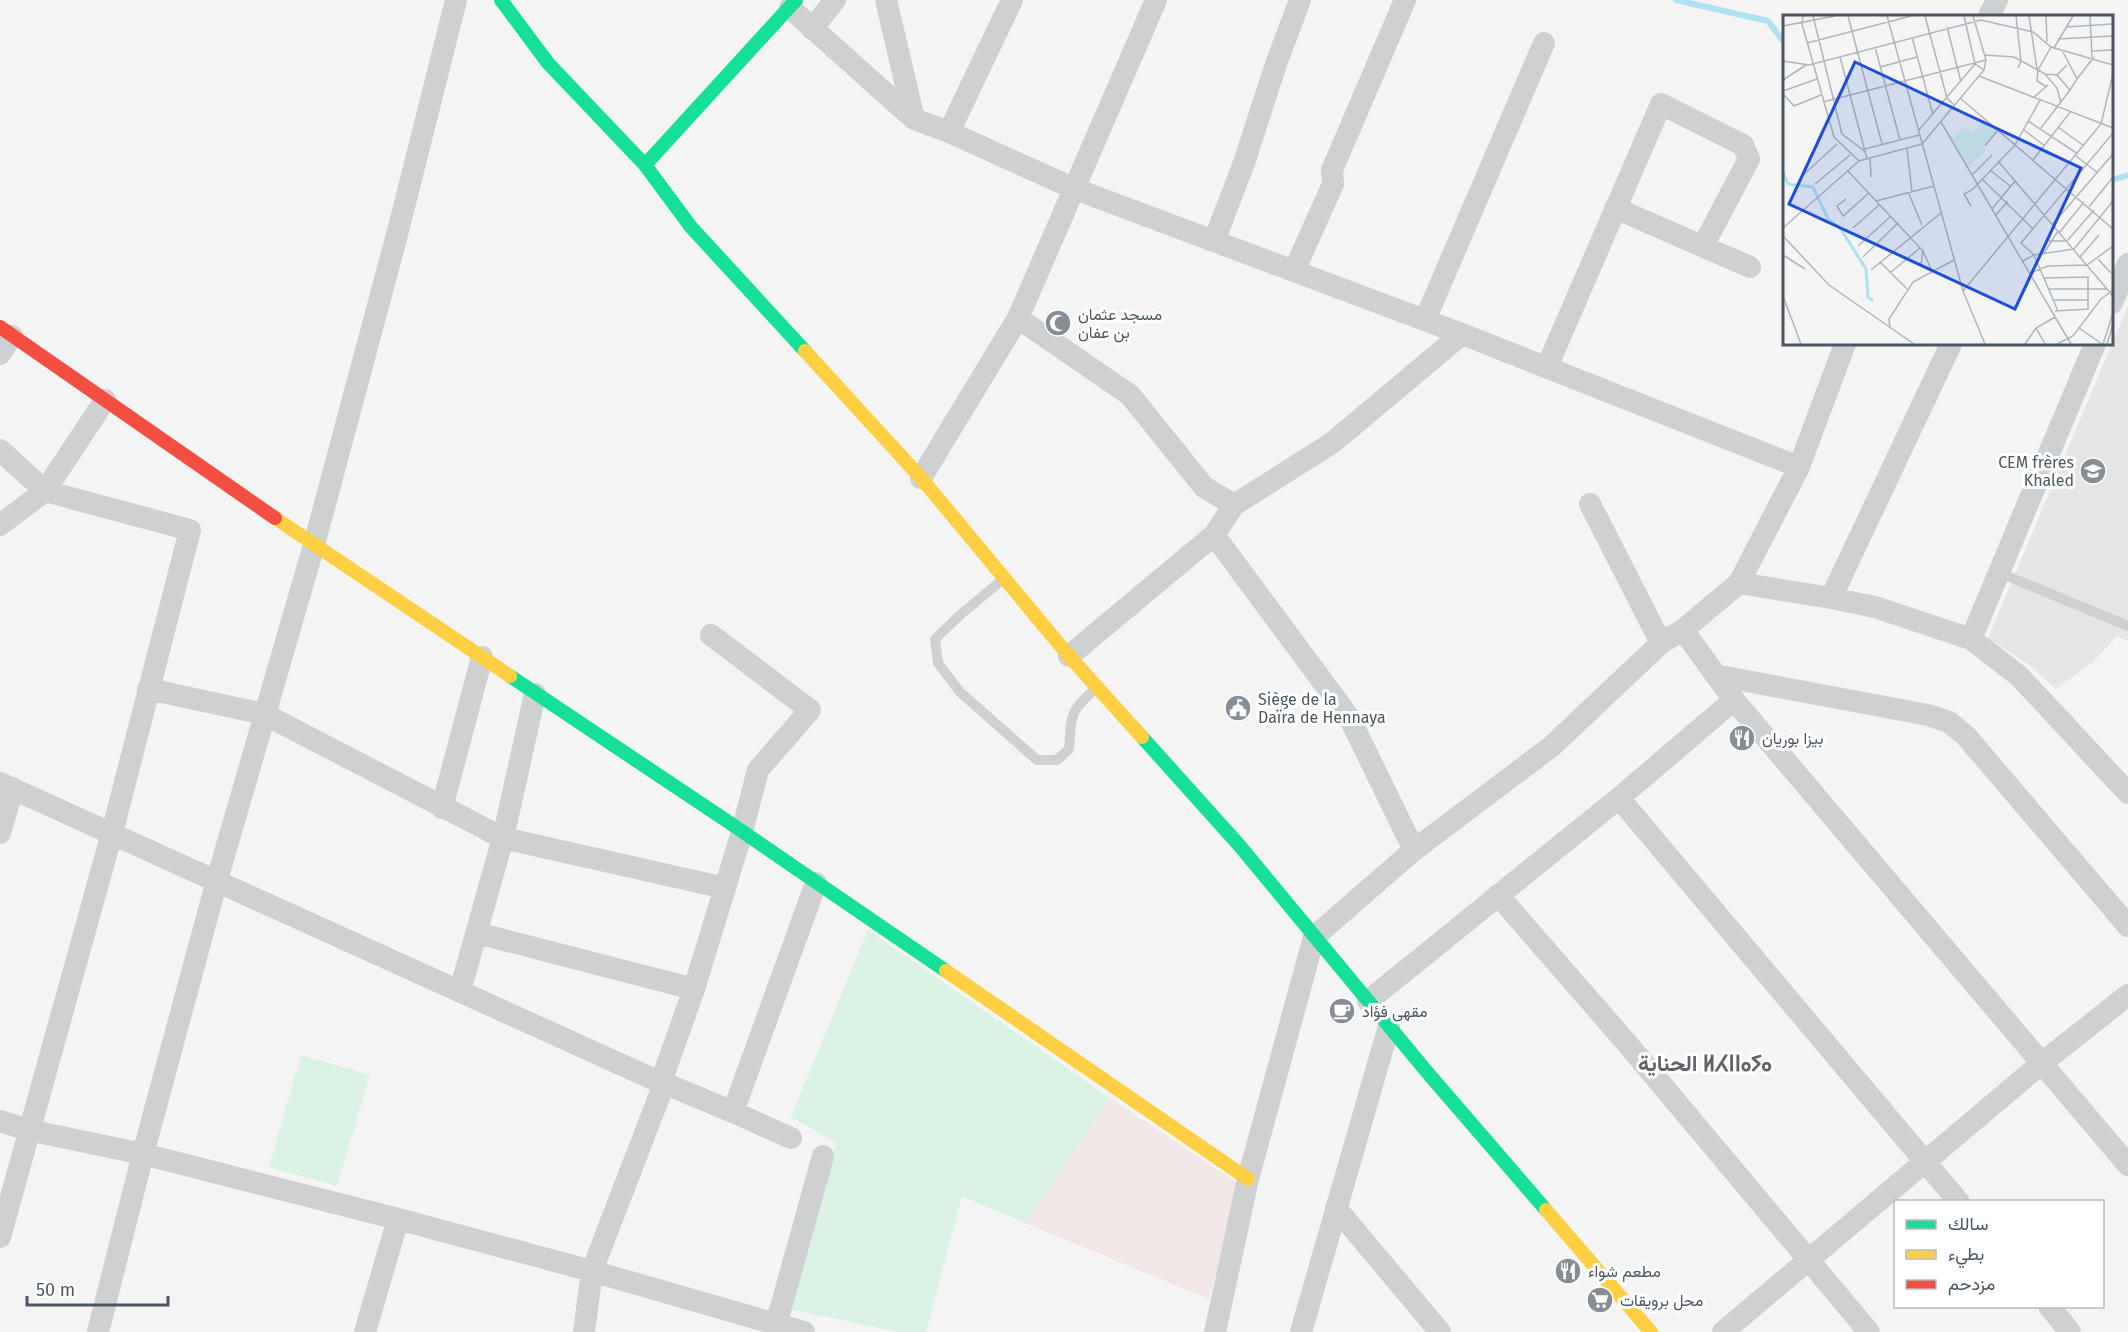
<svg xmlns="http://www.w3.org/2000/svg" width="2128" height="1332" font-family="'Fira Sans',Vazirmatn,'Noto Sans Tifinagh',sans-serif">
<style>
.education{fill:#e6e5e6}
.medical{fill:#f1e7e6}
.green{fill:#d9f2e3}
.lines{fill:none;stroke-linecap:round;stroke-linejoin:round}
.stream{stroke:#aee2f0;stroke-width:6}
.lane{stroke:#ced0d2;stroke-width:10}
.street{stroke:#ced0d2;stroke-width:22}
.fast{stroke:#16e098;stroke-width:14}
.slow{stroke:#ffcf43;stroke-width:14}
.jam{stroke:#f24e42;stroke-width:14}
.labels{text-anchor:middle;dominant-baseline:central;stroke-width:6;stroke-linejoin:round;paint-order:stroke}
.poi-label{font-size:16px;fill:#4a5661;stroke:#fff;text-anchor:start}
.district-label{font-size:22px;font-weight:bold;fill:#5f6368;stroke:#fff}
.inset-river{fill:none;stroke:#aee2f0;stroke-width:3}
.inset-road{fill:none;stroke:#b0b5b9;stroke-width:1.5}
.view{fill:#1d4ed8;fill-opacity:0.15;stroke:#1d4ed8;stroke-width:3}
.inset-edge{fill:none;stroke:#4a5661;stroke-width:3}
</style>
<rect width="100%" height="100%" fill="#f4f4f4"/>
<path class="education" d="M2128 306V641L2117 636 2094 661 2056 689 2029 665 1988 638Z"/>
<path class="medical" d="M1110 1098 1240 1185 1209 1299 1025 1223Z"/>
<path class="green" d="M868 930 1110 1098 1025 1223 962 1196 926 1332H899L789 1309 836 1143 791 1117Z
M301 1055 370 1075 337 1186 269 1167Z"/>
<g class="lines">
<path class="stream" d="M1676 0 1768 21 1784 42
M2112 180 2128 175"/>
<path class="lane" d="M2000 573 2128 626
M1002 580 960 615 935 639 938 663 960 692 1037 760H1057L1069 749C1072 715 1068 713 1095 689"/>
<path class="street" d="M886 0 914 119 949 132 1075 189 1462 334 1799 467
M790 8 914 119
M1989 16 1997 0
M812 29 835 0
M949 132 1012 0
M1615 208 1750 267
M1214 241 1244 163 1275 67 1300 0
M1294 271 1333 184 1332 170 1405 0
M2112 303 2128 264
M1018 318 1130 395 1204 487 1234 505
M1425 320 1544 43
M0 354 12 336
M1547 367 1661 104 1743 145 1749 159 1703 246
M0 450 45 491 190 530 112 833 0 1237
M921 478 1018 318 1156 0
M1590 504 1661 643
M0 525 45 491 105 400
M1214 535 1349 717 1414 850
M1739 583 1799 467 1845 344
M1831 598 1951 344
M1683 630 1734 700 2128 1165
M1971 639 2095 344
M1069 656 1214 535 1234 505 1332 443 1462 334
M1715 675 1928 715 1949 722 1966 736 2128 926
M148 689 264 714 503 838 725 888
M0 783 664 1084
M1619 798 1959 1202
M442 808 482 657
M0 833 13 788
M1498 895 1625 1041 1869 1332
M477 933 694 989
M460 991 503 838 535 694
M1368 1001 1619 798 1734 700
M661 1082 733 1112 791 1138
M733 1112 816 883
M0 1121 28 1130 143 1154 398 1219 592 1271 804 1332
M1336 1208 1440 1332
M2049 1306 2070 1332
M776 1325 823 1156
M98 1332 143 1154 217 880 314 545 398 231 456 0
M365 1332 398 1219
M584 1332 592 1271 664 1084 661 1082 694 989 742 832 758 770 810 710 711 635
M1215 1332 1248 1179 1314 937 1414 850 1552 746 1661 643 1683 630 1739 583 1831 598 1875 607 1971 639 2019 676 2128 793
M1301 1332 1389 1026
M1723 1332 2042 1063 2128 995"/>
<path class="fast" d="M501 0 548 63 645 165 691 227 805 351
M645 165 796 0
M510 676 730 823 946 971
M1142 737 1239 845 1427 1072 1546 1210"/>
<path class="slow" d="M805 351 921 478 1069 656 1142 737
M275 518 510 676
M946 971 1248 1179
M1546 1210 1651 1332"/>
<path class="jam" d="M0 327 275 518"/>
</g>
<defs>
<symbol id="mosque-disc" viewBox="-11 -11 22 22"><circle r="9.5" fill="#868d94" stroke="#fff"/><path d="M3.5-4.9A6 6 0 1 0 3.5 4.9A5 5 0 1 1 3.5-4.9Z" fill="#fff"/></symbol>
<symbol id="school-disc" viewBox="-11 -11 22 22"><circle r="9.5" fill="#868d94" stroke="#fff"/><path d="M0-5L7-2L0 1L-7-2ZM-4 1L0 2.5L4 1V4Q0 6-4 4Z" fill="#fff"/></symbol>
<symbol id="civic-disc" viewBox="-11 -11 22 22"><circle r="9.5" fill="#868d94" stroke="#fff"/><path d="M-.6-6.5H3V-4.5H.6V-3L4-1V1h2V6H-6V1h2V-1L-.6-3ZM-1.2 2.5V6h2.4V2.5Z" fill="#fff"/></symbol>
<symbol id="restaurant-disc" viewBox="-11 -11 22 22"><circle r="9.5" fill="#868d94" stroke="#fff"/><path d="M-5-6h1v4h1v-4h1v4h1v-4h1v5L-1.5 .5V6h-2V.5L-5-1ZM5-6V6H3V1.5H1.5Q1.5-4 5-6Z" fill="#fff"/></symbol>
<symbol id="cafe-disc" viewBox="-11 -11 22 22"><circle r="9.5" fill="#868d94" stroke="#fff"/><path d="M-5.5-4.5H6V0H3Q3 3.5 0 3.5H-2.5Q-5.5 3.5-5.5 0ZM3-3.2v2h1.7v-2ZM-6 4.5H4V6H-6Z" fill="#fff"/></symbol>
<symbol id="supermarket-disc" viewBox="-11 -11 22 22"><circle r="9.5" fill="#868d94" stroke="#fff"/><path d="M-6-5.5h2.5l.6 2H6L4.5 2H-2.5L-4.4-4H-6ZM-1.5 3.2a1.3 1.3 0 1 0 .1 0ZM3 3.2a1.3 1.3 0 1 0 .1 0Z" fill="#fff"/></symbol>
</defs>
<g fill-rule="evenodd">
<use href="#mosque-disc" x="1043" y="308" width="30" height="30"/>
<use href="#school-disc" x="2078" y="456" width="30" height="30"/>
<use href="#civic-disc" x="1223" y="693" width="30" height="30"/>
<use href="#restaurant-disc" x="1727" y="723" width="30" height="30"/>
<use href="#cafe-disc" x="1327" y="996" width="30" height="30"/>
<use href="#restaurant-disc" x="1553" y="1256" width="30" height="30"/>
<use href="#supermarket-disc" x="1585" y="1285" width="30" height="30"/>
</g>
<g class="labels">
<g class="poi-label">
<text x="1078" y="314">مسجد عثمان<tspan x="1078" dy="18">بن عفان</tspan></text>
<text x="2074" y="462" text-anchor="end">CEM frères<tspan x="2074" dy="18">Khaled</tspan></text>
<text x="1258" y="699">Siège de la<tspan x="1258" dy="18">Daïra de Hennaya</tspan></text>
<text x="1762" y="738">بيزا بوريان</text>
<text x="1362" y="1011">مقهى فؤاد</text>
<text x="1588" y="1271">مطعم شواء</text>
<text x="1620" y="1300">محل برويقات</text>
</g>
<g class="district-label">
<text x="1705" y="1063">الحناية ⵍⵃⵏⵏⴰⵢⴰ</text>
</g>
</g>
<g transform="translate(1783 15)">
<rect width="330" height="330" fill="#f4f4f4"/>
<path d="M200 106 213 116 200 131 203 136 186 152 168 122 183 113 189 119Z" fill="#d9f2e3"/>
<path class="inset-river" d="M0 157 5 169 30 172 45 204 57 213 83 254 85 282 90 286"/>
<path class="inset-road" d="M20 1 19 9 51 122 76 146 139 129 201 55 203 45 190 1M30 1 59 119 83 137M65 1 99 129M104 1 180 276 202 329M142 1 164 83 171 90M181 1 192 49 201 55M233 1 238 46 235 53M246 1 254 54M263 1 264 27M307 1 309 42M0 11 52 1M164 12 178 67M283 12 330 9M129 22 150 100M275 24 330 21M24 28 128 1M92 32 117 125M271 33 290 1M309 36 330 35M280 37 294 64 287 75M201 40 231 42 262 59 274 60 284 50M57 42 84 144M0 46 26 50 198 5 250 17 268 32 330 50M97 52 134 42M262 59 274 73 278 88M196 61 330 113M294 64 311 42M0 65 23 50M264 72 254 66 255 55 268 32M0 76 34 64M0 79 11 91 38 80M251 82 265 70M177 83 330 214M40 87 203 45M245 106 295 139M158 107 288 329M275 112 301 131M258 113 287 75 274 60M241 115 262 131M135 116 192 49M202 131 215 115M82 134 136 120M124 134 129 177M293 141 315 158M87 143 88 162M250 145 288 96M215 146 324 274M64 155 140 236 138 250M207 155 227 171M189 160 209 140M19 161 54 129M199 164 250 214M32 169 67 140M126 179 139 210M63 184 54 191 60 201 86 178M93 186 151 171M188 191 181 179 189 175 232 130 257 85M306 192 330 162M209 194 232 166M213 200 225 186M269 210 330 139M0 213 76 146M70 213 96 190M276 218 301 187M0 221 46 270 131 329M266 226H284L311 195M75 231 108 201M140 236 148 254M261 238 275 216M0 240 22 254M80 242 115 208M297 242 316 220M315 244 328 258M240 246 251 240 291 234 330 186M97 247 124 274M88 255 158 198M107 258 137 233M247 258 265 251 304 250 330 231M260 263 306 262M265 274H324L330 281M180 276 318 109 330 59M0 281 18 329M270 285H305M272 296 305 294V262M275 296 251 240 238 228 330 118M107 312 106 304 130 267 171 245M253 313 262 329M296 313 319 329M242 329 253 313 272 302M274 329 290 321 318 284 330 275M320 329 330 298M324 329 330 309"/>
<path class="view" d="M72 47 298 153 232 294 6 189Z"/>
<rect width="330" height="330" class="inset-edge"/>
</g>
<rect x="1894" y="1200" width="210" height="108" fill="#ffffff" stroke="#b7bbc0" stroke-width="1.5"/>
<rect x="1906" y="1220" width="30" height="9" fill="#16e098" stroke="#b7bbc0" stroke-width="1.5"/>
<text x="1948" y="1230" font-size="18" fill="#4a5661">سالك</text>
<rect x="1906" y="1250" width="30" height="9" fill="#ffcf43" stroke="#b7bbc0" stroke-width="1.5"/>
<text x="1948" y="1260" font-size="18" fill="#4a5661">بطيء</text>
<rect x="1906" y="1280" width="30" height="9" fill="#f24e42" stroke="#b7bbc0" stroke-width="1.5"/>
<text x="1948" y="1290" font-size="18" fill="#4a5661">مزدحم</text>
<path d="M27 1296v9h141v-9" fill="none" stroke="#4a5661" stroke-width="3"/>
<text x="36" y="1296" font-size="18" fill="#4a5661" stroke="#ffffff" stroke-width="4.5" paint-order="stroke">50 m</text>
</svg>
